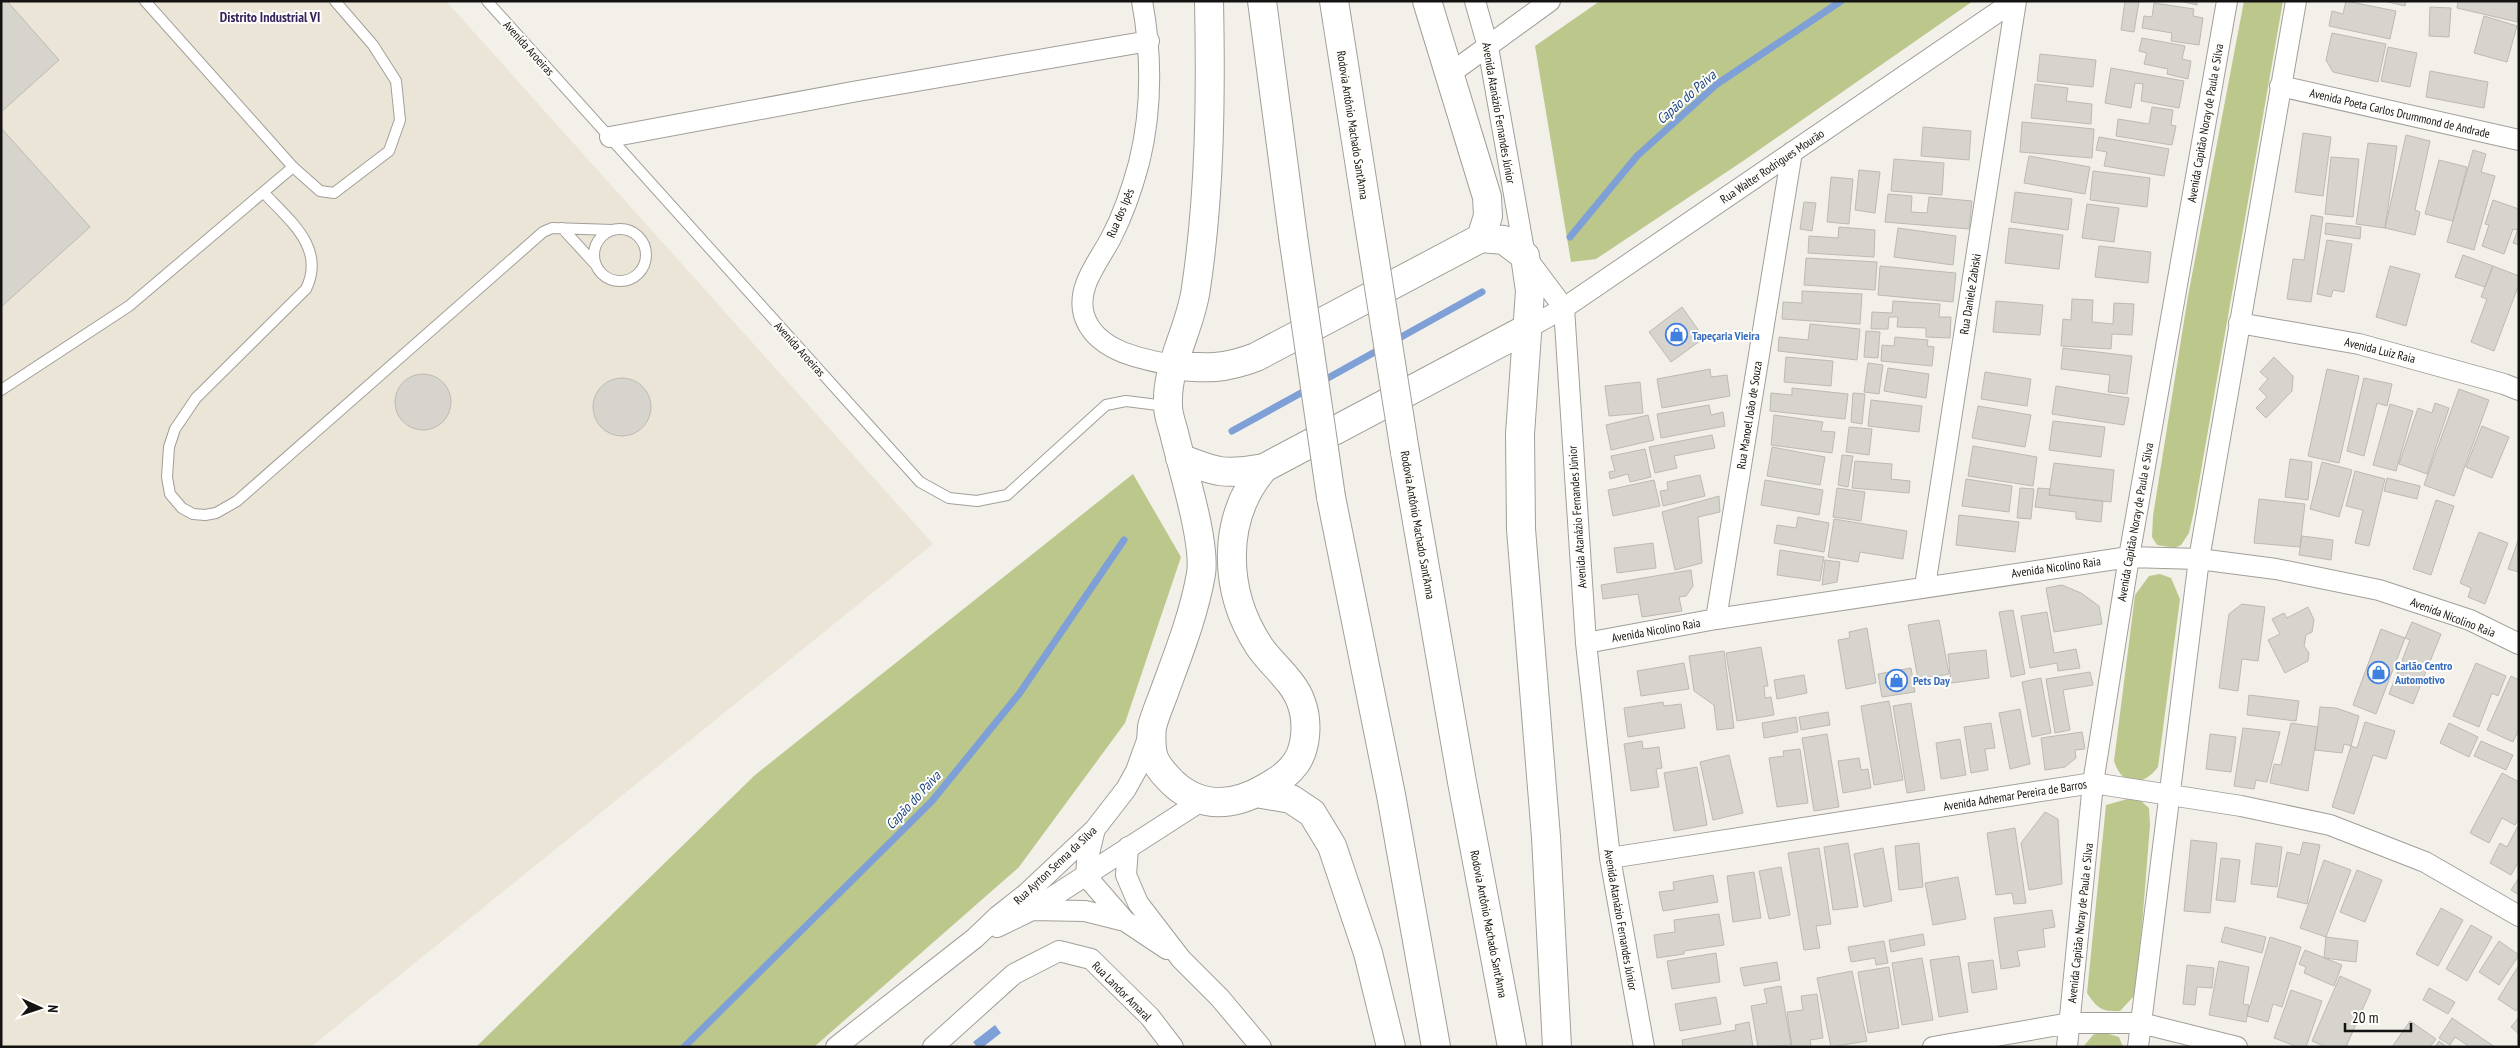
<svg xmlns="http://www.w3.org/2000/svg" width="2520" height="1048" font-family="'PT Sans Narrow',sans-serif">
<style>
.built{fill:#ebe5d8}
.green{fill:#bcc78c}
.water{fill:#7ea0d6}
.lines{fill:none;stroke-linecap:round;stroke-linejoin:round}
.stream{stroke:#7ea0d6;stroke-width:7}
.building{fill:#d7d4ce;stroke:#bcbab3}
.lane-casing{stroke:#a29f99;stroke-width:12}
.street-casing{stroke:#a29f99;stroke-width:22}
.highway-casing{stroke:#a29f99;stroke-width:30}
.lane{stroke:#fff;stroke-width:10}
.street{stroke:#fff;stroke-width:20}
.highway{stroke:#fff;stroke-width:28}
.highway-bridge-casing{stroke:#a29f99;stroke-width:30;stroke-linecap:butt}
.highway-bridge{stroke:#fff;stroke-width:28}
.labels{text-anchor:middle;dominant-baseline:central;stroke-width:4;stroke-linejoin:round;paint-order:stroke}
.street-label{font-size:12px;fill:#141311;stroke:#fffefb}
.shop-label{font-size:12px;font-weight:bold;fill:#366cbe;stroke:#fffefb;text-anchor:start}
.neighbourhood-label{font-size:14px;font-weight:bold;fill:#34235d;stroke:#fffefb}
.water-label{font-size:14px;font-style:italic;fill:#184282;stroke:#fffefb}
</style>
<rect width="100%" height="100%" fill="#f3f0ea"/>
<path class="built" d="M1 1H446L933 544 311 1047H1Z"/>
<path class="green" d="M1600 1H1973L1746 159 1596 259 1571 262 1535 46Z
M2244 1H2283L2194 511 2189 533 2181 545 2175 548 2157 545 2152 537 2153 516 2188 296Z
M1133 474 1181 557 1125 723 1019 867 814 1047H476L755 775Z
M2160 574 2171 578 2180 599 2158 767C2143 787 2122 787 2114 761L2135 595 2149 576Z
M2131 798 2141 801 2149 808 2150 825 2142 926 2134 996 2120 1011C2102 1012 2097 1008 2087 993L2106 805Z
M2102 1032 2119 1037 2123 1047H2083L2093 1035Z"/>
<path class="water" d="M995 1025 1001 1033 983 1047H977L973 1042Z"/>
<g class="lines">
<path class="stream" d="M1570 237 1637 156 1717 84 1841 1
M1394 341 1482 292
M1319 383 1382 348
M1232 431 1310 388
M684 1047 932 801 1019 694 1124 540"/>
</g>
<path class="building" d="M1 1H7L59 60 1 112Z
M2125 1H2139L2134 32 2121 30Z
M2180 1H2197V5Z
M2346 1 2396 11 2390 39 2329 26 2332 11 2343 14Z
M2384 1H2406L2405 6Z
M2458 1H2519L2517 22 2457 8Z
M2154 3 2194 9 2193 16 2203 18 2199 45 2171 41 2172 33 2142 28 2144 16 2152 17Z
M2430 7 2451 8 2449 37 2429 36Z
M2484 16 2517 26 2507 62 2474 53Z
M2332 33 2386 44 2378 82 2333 72 2326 60Z
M2142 38 2185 46 2182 59 2191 61 2188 79 2167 74 2168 69 2144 64 2147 53 2139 51Z
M2388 47 2417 53 2410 87 2381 81Z
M2040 54 2096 60 2093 87 2037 81Z
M2111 68 2184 81 2179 108 2141 101 2143 84 2135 83 2131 108 2105 103Z
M2430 71 2488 82 2484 108 2426 97Z
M2035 84 2068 88 2066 101 2092 104 2091 124 2031 118Z
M2152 107 2173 110 2171 125 2176 126 2172 145 2116 136 2118 119 2149 124Z
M2022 122 2094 129 2092 158 2020 152Z
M1923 127 1971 131 1969 160 1921 156Z
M1 128 90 227 1 307Z
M2303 133 2331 137 2323 196 2295 192Z
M2406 135 2430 141 2415 210 2420 212 2415 235 2385 228Z
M2099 137 2169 149 2164 176 2104 166 2107 152 2096 150Z
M2368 143 2397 146 2385 228 2356 224Z
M2473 150 2486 154 2481 172 2495 176 2474 250 2447 242Z
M2029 156 2090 167 2085 194 2024 183Z
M2331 157 2359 159 2353 217 2325 214Z
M1894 159 1944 163 1942 195 1891 191Z
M2439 160 2467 167 2453 221 2425 214Z
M1859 170 1880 172 1875 213 1855 210Z
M2093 171 2150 178 2147 207 2090 200Z
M1831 177 1853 179 1849 224 1827 222Z
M2015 192 2072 199 2068 230 2011 222Z
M1888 194 1912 196 1911 212 1927 213 1929 197 1972 201 1969 229 1885 222Z
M2493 200 2519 209V226L2517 230 2513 229 2504 254 2482 246 2489 225 2485 224Z
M1804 202 1816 203 1812 231 1800 229Z
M2087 204 2119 208 2114 242 2082 238Z
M2311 215 2323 217 2311 302 2287 299 2293 259 2304 260Z
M2326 223 2361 227 2360 239 2325 234Z
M2519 226V245L2513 243Z
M1839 227 1875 230 1874 257 1808 253 1809 236 1838 238Z
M1898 228 1956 236 1953 265 1894 257Z
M2009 228 2063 235 2059 269 2005 263Z
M2327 240 2352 244 2344 292 2333 290 2331 297 2317 294Z
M2099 246 2151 252 2148 283 2095 277Z
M2463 255 2493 266 2485 287 2455 277Z
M1806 258 1877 262 1875 290 1804 285Z
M1880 266 1956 273 1953 302 1878 295Z
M2390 266 2420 274 2406 326 2376 317Z
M2493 266 2519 276V284L2494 351 2471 342 2487 299 2481 297Z
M1802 291 1862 294 1860 324 1782 319 1783 302 1802 303Z
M2072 299 2093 300 2092 322 2113 324 2114 303 2134 304 2132 335 2112 334 2111 349 2061 346 2063 319 2071 320Z
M1893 301 1940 304 1939 317H1951L1950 338 1926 337V328L1897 327 1898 317H1889L1888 329H1871L1872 312 1892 313Z
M1996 301 2043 305 2040 335 1993 332Z
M1682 307 1704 338 1671 362 1649 332Z
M1810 324 1860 329 1857 360 1778 351 1779 337 1808 340Z
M1866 331 1880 332 1878 358 1864 357Z
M1895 337 1928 340 1927 346 1934 347 1932 366 1881 361 1882 345 1894 346Z
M2063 348 2132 356 2127 394 2108 392 2110 375 2061 369Z
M1786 357 1833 361 1831 386 1784 382Z
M2274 357 2293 376 2292 391 2266 418 2256 408 2267 397 2259 389 2268 379 2260 372Z
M1868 363 1883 365 1879 394 1864 392Z
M1888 368 1929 374 1926 398 1884 391Z
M1710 369 1711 377 1727 375 1730 396 1662 408 1657 379Z
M2327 369 2359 376 2339 463 2308 456Z
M1985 372 2031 379 2027 406 1981 399Z
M395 402a28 28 0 1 1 56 0a28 28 0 1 1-56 0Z
M593 407a29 29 0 1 1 58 0a29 29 0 1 1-58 0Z
M2364 378 2392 384 2387 406 2377 403 2364 456 2347 451Z
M1640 382 1643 413 1609 416 1605 386Z
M2056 386 2129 398 2124 425 2052 414Z
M1792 388 1848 394 1845 419 1770 411 1771 393 1792 395Z
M2459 389 2489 400 2454 496 2424 485Z
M1853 393 1865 394 1862 424 1851 422Z
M1871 400 1922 406 1919 432 1868 426Z
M2435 403 2449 408 2427 474 2399 464 2418 408 2432 413Z
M2390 404 2413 411 2396 471 2373 465Z
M1709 405 1711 415 1723 412 1725 426 1661 438 1657 414Z
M1978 406 2031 415 2025 447 1972 438Z
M1648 415 1654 440 1611 450 1606 425Z
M1774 415 1823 422 1821 431 1835 432 1832 453 1771 445Z
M2053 421 2105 427 2101 457 2049 450Z
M2482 426 2509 437 2492 478 2466 467Z
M1849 427 1872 429 1869 455 1846 452Z
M1712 435 1715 448 1674 456 1677 468 1655 473 1649 447Z
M1973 446 2037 457 2033 486 1968 476Z
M1772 447 1825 457 1820 485 1767 476Z
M1645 449 1651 477 1630 482 1628 474 1610 479 1609 472 1615 471 1611 456Z
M1842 455 1853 456 1848 487 1838 485Z
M2290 459 2312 462 2308 500 2285 497Z
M1855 461 1892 464 1891 479 1910 481 1909 493 1852 488Z
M2322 462 2352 470 2339 517 2310 509Z
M2054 463 2114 470 2111 502 2049 495Z
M2355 471 2385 479 2369 546 2355 543 2363 510 2346 506Z
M1700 475 1705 496 1663 506 1660 491 1668 490 1667 482Z
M2387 478 2420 486 2417 499 2384 491Z
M1966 479 2012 486 2009 512 1962 506Z
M1654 480 1660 506 1613 516 1608 490Z
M1765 480 1823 490 1819 515 1761 505Z
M1837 488 1865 492 1861 521 1833 517Z
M2020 488 2034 489 2031 519 2017 518Z
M2038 488 2050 489 2049 495 2103 501 2101 522 2076 519V512L2035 507Z
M1719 496 1720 512 1698 517 1702 563 1675 570 1662 512Z
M2259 499 2305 504 2300 547 2254 543Z
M2436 500 2454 506 2431 575 2413 569Z
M1959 515 2019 522 2015 552 1956 545Z
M1798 517 1829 523 1824 552 1774 543 1777 525 1796 528Z
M1834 519 1907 531 1903 559 1860 552 1858 562 1828 557Z
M2479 532 2508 543 2485 604 2468 597 2471 588 2460 583Z
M2302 536 2333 540 2331 560 2299 555Z
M2519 538V572L2508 569Z
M1653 543 1656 568 1617 573 1614 548Z
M1780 550 1824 557 1820 581 1777 575Z
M1825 560 1840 562 1837 582 1822 585Z
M1691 570 1693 586 1686 596 1679 597 1682 611 1642 617 1638 594 1603 599 1601 585Z
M2062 585 2081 593 2099 606 2102 624 2054 632 2046 588Z
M2242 604 2265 607 2258 661 2242 659 2238 691 2219 688 2229 614Z
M2308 607 2314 620 2312 632 2306 635 2304 646 2309 653 2308 661 2285 673 2268 640 2280 634 2272 619 2284 613 2287 618Z
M2013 610 2025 674 2011 677 1999 612Z
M2047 612 2054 653 2076 649 2080 668 2058 671 2057 663 2030 668 2021 616Z
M1939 620 1949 674 1918 679 1908 625Z
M2412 622 2441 634 2413 704 2389 694 2410 640 2405 638Z
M1867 628 1876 683 1846 689 1838 640 1850 638 1849 632Z
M2381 629 2405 638 2376 714 2353 705Z
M1761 647 1768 686H1764L1765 698 1771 697 1774 715 1737 721 1726 653Z
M1986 650 1989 678 1951 683 1948 654Z
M1724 651 1734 728 1717 730 1714 705 1694 691 1689 656Z
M1684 663 1689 689 1641 696 1637 671Z
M2476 663 2506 676 2498 696 2492 693 2479 727 2453 716Z
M1911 668 1915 692 1882 697 1878 674Z
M2090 672 2093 685 2063 690 2070 730 2055 733 2046 679Z
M1804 675 1807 693 1777 699 1774 680Z
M2511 676 2519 680V729L2513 742 2487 730Z
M2041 678 2051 733 2032 737 2022 682Z
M2249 695 2299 701 2296 721 2247 715Z
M1889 701 1903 780 1874 785 1861 706Z
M1663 702 1664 706 1681 704 1685 728 1628 737 1624 708Z
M1911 703 1925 790 1907 793 1893 706Z
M2320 707 2336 708 2359 716 2351 746 2344 744 2342 753 2315 750Z
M2020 709 2030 764 2010 769 1999 713Z
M1828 712 1830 725 1801 730 1799 717Z
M1796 717 1798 732 1764 738 1762 723Z
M2365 722 2395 731 2386 759 2373 755 2354 814 2332 807 2351 746 2357 748Z
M1991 723 1995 748 1985 749 1988 770 1971 773 1964 727Z
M2291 723 2318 727 2308 791 2270 783 2274 764 2281 765Z
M2449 723 2478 737 2469 757 2440 743Z
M2243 728 2280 732 2267 782 2256 780 2254 789 2234 786Z
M2082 732 2085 749 2075 750 2076 758 2065 767 2045 770 2041 738Z
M1827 734 1839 807 1814 811 1802 738Z
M2210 734 2236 737 2231 772 2206 769Z
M1960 739 1966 775 1941 779 1936 743Z
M1642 741 1643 749 1659 747 1662 768 1656 769 1659 787 1631 791 1624 744Z
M2481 741 2513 755 2506 770 2474 756Z
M1800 749 1808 803 1777 807 1769 758 1784 756 1783 751Z
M1729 755 1743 813 1713 820 1700 762Z
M1859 758 1861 770 1868 769 1871 788 1843 793 1838 761Z
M1697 767 1707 825 1674 831 1664 773Z
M2502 773 2519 782V819L2515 825 2502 818 2489 843 2470 833Z
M2045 812 2058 819 2062 884 2029 890 2021 843Z
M2519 824V861L2511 875 2490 863 2500 843 2507 847Z
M2015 828 2026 903 2014 904 2012 893 1996 895 1987 833Z
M2191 840 2217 843 2210 913 2184 911Z
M2303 842 2320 845 2307 904 2277 897 2287 852 2300 855Z
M1848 843 1858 907 1833 910 1824 847Z
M1919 843 1923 887 1899 890 1895 846Z
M2256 843 2282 847 2277 887 2251 884Z
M1819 848 1831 924 1816 926 1820 948 1804 950 1788 853Z
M1883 848 1892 901 1864 907 1854 854Z
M2221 858 2240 860 2235 902 2216 900Z
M2324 860 2351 870 2326 937 2300 928Z
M1781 867 1790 915 1769 919 1759 871Z
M2357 870 2382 880 2365 922 2340 912Z
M1754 872 1761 918 1733 922 1727 876Z
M1713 875 1718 902 1663 911 1659 892 1674 890 1673 882Z
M1958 877 1966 919 1933 925 1925 883Z
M2519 878V895L2511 890Z
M2441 908 2463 920 2438 966 2416 954Z
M2052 910 2055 927 2043 929 2045 947 2017 951 2020 966 2001 969 1994 918Z
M1719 914 1724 945 1684 951V954L1657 958 1654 935 1675 932 1674 920Z
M2471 925 2492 937 2467 981 2446 969Z
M2225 927 2266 937 2262 953 2221 942Z
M1923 934 1925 945 1891 952 1889 940Z
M2270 937 2301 947 2282 1007 2273 1004 2268 1022 2247 1016Z
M2326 937 2358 941 2356 962 2324 958Z
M1884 941 1888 963 1876 965 1875 958 1851 962 1848 947Z
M2499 941 2519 955 2499 985 2479 972Z
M2305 950 2342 965 2334 986 2304 973 2306 967 2299 964Z
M1716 953 1720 982 1672 989 1667 961Z
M1959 956 1968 1012 1939 1017 1930 960Z
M1922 958 1933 1020 1902 1025 1892 963Z
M1993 960 1997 989 1972 993 1968 963Z
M2219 961 2249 967 2243 1004 2249 1005 2246 1022 2209 1015Z
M1777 962 1780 980 1744 986 1740 968Z
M2187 965 2214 968 2212 988 2197 987 2195 1005 2183 1004Z
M2519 965V1006L2516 1011 2498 999Z
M1889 967 1899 1028 1868 1033 1858 972Z
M1852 971 1867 1041 1831 1047 1817 978Z
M2340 976 2371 990 2346 1047H2326L2312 1041Z
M1781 986 1791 1045 1758 1047 1751 1006 1767 1003 1764 989Z
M2429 988 2455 1002 2448 1014 2423 1000Z
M2291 990 2322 1001 2306 1047H2298L2274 1038Z
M1817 994 1823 1038 1810 1040 1811 1047H1792L1787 1012 1803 1010 1801 996Z
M1716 997 1721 1024 1680 1031 1675 1004Z
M2519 1017V1034L2511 1027Z
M2452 1018 2495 1047H2470L2455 1037 2450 1045 2439 1038Z
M2410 1021 2436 1039 2430 1047H2392Z
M1749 1022 1753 1047H1683L1682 1040 1736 1030 1735 1025Z
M2439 1041 2447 1047H2435Z"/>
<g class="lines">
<defs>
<path id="lane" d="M145 1 293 167 320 191 334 193 389 151 400 120 396 81 373 45 335 1
M487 1 920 482 949 498 977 501 1007 495 1106 405 1126 401 1166 406
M264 193C290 221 326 248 306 289L196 398 175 429 169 447 167 477 170 494 182 508 193 514 205 515 216 513 237 501 543 232 552 228 613 230
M562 228 596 265
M594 255a26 26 0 1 1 52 0a26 26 0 1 1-52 0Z
M1 390 129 306 293 167"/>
<path id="street" d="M1142 1C1152 55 1152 110 1139 163 1132 189 1123 215 1111 238 1099 261 1076 287 1084 315 1095 351 1141 359 1172 365
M1475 1 1488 47 1525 256 1564 308 1586 643 1610 858 1644 1047
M1451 73 1550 1
M2280 86 2519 140
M610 137 858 91 1149 41
M2239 323 2359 344 2504 384 2519 390
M1528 328 1564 308 2014 1
M1925 586 2016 1
M1716 619 1792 152
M1586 643 1716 619 2129 557 2199 559 2276 569 2379 590 2470 620 2519 644
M1095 829 1087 862 1086 876 1125 921 1167 949
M1128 847 1126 875 1138 903 1181 959 1220 998 1261 1047
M1610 858 2093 783 2241 806 2330 825 2425 862 2519 916
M1032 910 1085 911 1125 921
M997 927 1032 910 1201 801
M836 1047 975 938 998 916 1026 894 1095 829 1126 789 1136 771 1149 735
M933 1047 1014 974 1059 951 1091 959 1150 1017 1173 1047
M1933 1047 2070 1023H2141L2237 1047
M2067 1047 2093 783 2129 557 2227 1
M2138 1047 2199 559 2296 1"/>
<path id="highway" d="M1209 1C1211 97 1210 194 1196 288 1191 328 1166 364 1168 406 1168 416 1173 427 1175 437 1183 470 1206 543 1201 574 1194 614 1179 652 1165 690 1161 702 1155 714 1152 727 1151 735 1151 750 1154 758 1158 768 1166 776 1173 783 1202 810 1235 806 1267 787 1279 780 1287 775 1296 763 1307 747 1308 720 1301 702 1294 681 1271 664 1259 646 1223 591 1221 518 1264 468
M1262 1 1293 236
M1334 1 1366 205
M1427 1 1487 197 1488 216 1481 238
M1172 365C1206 369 1225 369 1256 357L1481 238 1504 240 1525 256 1530 291 1520 434 1521 529 1546 837 1557 1047
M1405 452 1462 782 1512 1047
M1180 458C1217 473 1225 475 1264 468L1528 328
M1331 497 1391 795 1436 1047
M1256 793 1291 799 1312 813 1332 846 1368 953 1391 1047"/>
</defs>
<use href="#lane" class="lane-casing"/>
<use href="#street" class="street-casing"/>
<use href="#highway" class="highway-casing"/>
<use href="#lane" class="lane"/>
<use href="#street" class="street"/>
<use href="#highway" class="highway"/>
<defs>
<path id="highway-bridge" d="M1366 205 1405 452
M1293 236 1331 497"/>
</defs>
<use href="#highway-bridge" class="highway-bridge-casing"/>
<use href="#highway-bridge" class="highway-bridge"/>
</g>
<defs>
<symbol id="shop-ring" viewBox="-11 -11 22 22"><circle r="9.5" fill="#fffefb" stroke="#3f7fe0" stroke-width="1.5"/><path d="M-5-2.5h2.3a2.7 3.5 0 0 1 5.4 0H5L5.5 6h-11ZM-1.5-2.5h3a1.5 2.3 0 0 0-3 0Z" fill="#3f7fe0"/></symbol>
</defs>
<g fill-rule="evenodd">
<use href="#shop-ring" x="1664" y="322" width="25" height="25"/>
<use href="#shop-ring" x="2366" y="660" width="25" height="25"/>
<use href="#shop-ring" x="1884" y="668" width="25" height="25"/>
</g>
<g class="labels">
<g class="street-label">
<text transform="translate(529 48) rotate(48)">Avenida Aroeiras</text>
<text transform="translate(1499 113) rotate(80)">Avenida Atanázio Fernandes Júnior</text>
<text transform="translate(2400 113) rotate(13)">Avenida Poeta Carlos Drummond de Andrade</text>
<text transform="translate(2205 123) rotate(-80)">Avenida Capitão Noray de Paula e Silva</text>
<text transform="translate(1353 125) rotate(81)">Rodovia Antônio Machado Sant'Anna</text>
<text transform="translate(1772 166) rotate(-34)">Rua Walter Rodrigues Mourão</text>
<text transform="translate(1120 213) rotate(-67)">Rua dos Ipês</text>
<text transform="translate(1970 294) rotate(-81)">Rua Daniele Zabiski</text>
<text transform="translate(800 349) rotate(48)">Avenida Aroeiras</text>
<text transform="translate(2380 350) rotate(14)">Avenida Luiz Raia</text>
<text transform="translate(1749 415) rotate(-81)">Rua Manoel João de Souza</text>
<text transform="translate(1577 517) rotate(-94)">Avenida Atanázio Fernandes Júnior</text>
<text transform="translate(2135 522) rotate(-80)">Avenida Capitão Noray de Paula e Silva</text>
<text transform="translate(1418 525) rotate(80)">Rodovia Antônio Machado Sant'Anna</text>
<text transform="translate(2056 567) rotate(-8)">Avenida Nicolino Raia</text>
<text transform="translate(2453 617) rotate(21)">Avenida Nicolino Raia</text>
<text transform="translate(1656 630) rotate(-10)">Avenida Nicolino Raia</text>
<text transform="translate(2015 795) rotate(-9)">Avenida Adhemar Pereira de Barros</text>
<text transform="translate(1055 865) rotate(-43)">Rua Ayrton Senna da Silva</text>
<text transform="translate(1621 920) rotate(80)">Avenida Atanázio Fernandes Júnior</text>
<text transform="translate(2080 923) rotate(-84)">Avenida Capitão Noray de Paula e Silva</text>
<text transform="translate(1489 924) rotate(79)">Rodovia Antônio Machado Sant'Anna</text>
<text transform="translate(1122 991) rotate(45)">Rua Landor Amaral</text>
</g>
<g class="shop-label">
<text x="1692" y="335">Tapeçaria Vieira</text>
<text x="2395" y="665">Carlão Centro<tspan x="2395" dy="14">Automotivo</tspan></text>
<text x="1913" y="680">Pets Day</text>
</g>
<g class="neighbourhood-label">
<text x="270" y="17">Distrito Industrial VI</text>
</g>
<g class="water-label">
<text transform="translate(1686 97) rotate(-41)">Capão do Paiva</text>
<text transform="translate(913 800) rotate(-47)">Capão do Paiva</text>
</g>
</g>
<rect width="2520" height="1048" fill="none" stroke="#141311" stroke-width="5"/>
<g transform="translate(40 1008) rotate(93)" stroke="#fffefb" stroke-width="4" paint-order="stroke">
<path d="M0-4L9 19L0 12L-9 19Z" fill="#141311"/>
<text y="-8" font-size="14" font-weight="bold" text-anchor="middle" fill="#141311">N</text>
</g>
<path d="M2345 1023v8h66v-8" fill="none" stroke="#141311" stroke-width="2.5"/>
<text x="2352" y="1023" font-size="15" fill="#141311" stroke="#fffefb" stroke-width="4" paint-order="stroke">20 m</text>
</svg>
